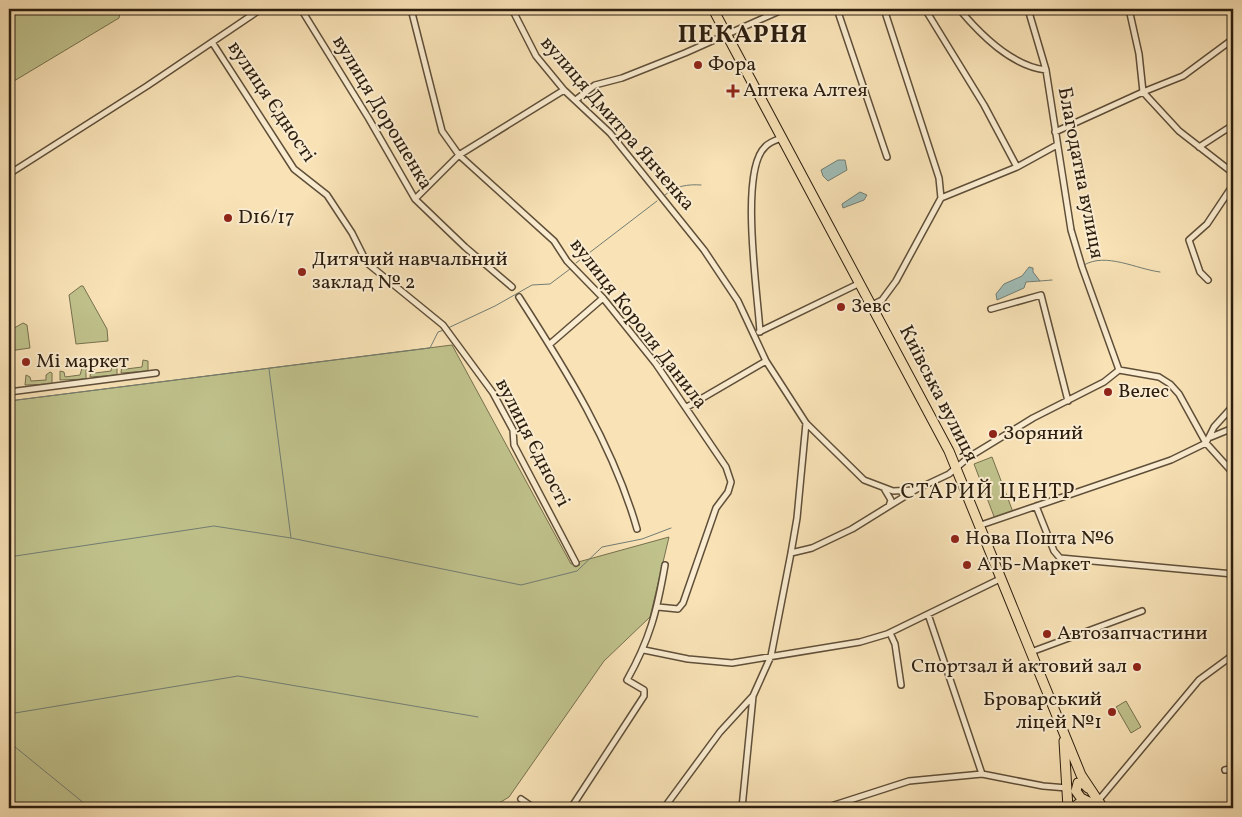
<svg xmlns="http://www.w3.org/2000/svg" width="1242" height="817" font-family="Vollkorn,serif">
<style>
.green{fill:#c0c28c;stroke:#76704e}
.water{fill:#a0bcb6;stroke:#727d73}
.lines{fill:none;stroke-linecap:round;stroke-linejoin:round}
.stream{stroke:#727d73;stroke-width:1}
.minor-casing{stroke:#5f4f39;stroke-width:8}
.primary-casing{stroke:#2c1e0f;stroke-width:11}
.minor{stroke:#faecd0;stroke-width:5}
.primary{stroke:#f8e2b6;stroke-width:9}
.poi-dot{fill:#8f2418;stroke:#faecd0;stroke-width:2}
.labels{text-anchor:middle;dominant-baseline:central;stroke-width:4;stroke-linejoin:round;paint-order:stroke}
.poi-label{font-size:20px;fill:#2c1e0f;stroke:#faecd0;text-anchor:start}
.street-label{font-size:20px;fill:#2c1e0f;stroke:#faecd0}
.quarter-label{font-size:22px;letter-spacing:1px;fill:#2c1e0f;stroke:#faecd0}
.district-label{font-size:25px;font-weight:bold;letter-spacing:1px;fill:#2c1e0f;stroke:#faecd0}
</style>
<rect width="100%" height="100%" fill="#f8e2b6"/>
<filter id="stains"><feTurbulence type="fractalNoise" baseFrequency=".004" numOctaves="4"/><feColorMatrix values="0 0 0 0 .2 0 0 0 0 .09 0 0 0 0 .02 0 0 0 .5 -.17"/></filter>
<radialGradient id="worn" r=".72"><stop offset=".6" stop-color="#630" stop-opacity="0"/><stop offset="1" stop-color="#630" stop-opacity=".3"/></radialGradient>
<path class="green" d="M9 9H121L119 18 9 84Z
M81 286H83L107 329 108 341 76 344 69 295Z
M23 323 27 325 30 348 9 351V331Z
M452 345 571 564 669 537 650 617 604 661 509 797 491 808H9V401Z
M143 360 148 361V371L121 373 122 363 126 365V369L142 367Z
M112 364 117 365V375L90 377 91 367 94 369 95 373 111 371Z
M82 368 86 369V379L60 380V371L64 372 65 377 80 375Z
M50 372 52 373V384L25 385 26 375 30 377 31 381 46 380V375Z
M992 457 1013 512 995 519 974 464Z
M1126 701 1141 727 1131 733 1116 707Z"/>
<path class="water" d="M838 160H845L847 170 828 181 823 176 821 170Z
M860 192 867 195 864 200 843 208 842 204Z
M1029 267 1033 268V272L1040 281 1026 282 1024 288 997 300 996 294 1004 284 1022 276Z"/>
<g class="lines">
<path class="stream" d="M665 195C675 186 688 184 701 185
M576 263 657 201
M1084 265C1106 252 1136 269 1160 272
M1040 281 1052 280
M448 328 495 306 532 285 550 284 570 269
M269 369 291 538
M9 401 430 348 438 332 444 330
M9 557 214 526 291 538 521 585 577 571 602 547 642 539 671 528
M9 714 238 676 478 717
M9 742 90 808"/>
<defs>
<path id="minor" d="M301 9 369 119 415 199 465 247 512 287
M411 9 442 131 459 155 554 241 567 261 603 298 656 364 726 467 731 482 728 492 716 508 683 603 678 609 658 607
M512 9 536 56 564 90 610 133 704 250 738 301 766 361 806 423 864 480 893 491 915 490
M837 9 887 157
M884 9 939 178 941 198
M925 9 984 105 1017 167
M959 9C980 34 1011 66 1046 70
M1028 9 1046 70 1071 230 1082 267 1119 370
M1129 9 1139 54 1143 92 1179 131 1233 173
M212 42 294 169 327 195 352 233 367 263 443 325 493 393 513 430 514 445 576 563
M577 99 595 85 622 78 685 53 784 9
M1055 132 1143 92 1183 76 1233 39
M1199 147 1233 125
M9 174 147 86 261 9
M415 199 459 155 564 90
M1208 280 1200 272 1189 240 1207 224 1233 185
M519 297C566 370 613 445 637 529
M872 305 882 300 896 281 941 198 1017 167 1057 145
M991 309 1041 295 1068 401
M759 332 860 283
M760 332C758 296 739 171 765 147 769 142 776 140 782 138
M550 344 603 298
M1119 370 1159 377 1170 384 1179 394 1206 443 1233 473
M9 392 156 373
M687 407 766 361
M1211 437 1233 428
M885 490 891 500 889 506
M1036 506 1054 551 1060 558 1233 574
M981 525 1171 460 1206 443 1214 427 1233 406
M791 553 812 548 852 529 915 490 949 474 969 457 1033 418 1104 382 1119 370
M928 614 982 774
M890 633 895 644 901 685
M644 650 688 659 732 663 860 642 887 634 1002 578
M1031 652 1142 611
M1225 770 1233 768
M521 799 534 808
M1098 801 1199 680 1233 655
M571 808 644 696V690L627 680C650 639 657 611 665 565
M664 808 720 732 752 697
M742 808 753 696 771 656 791 553 797 518 806 423
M825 808 909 781 982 774 1043 786 1067 788"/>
<path id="primary" d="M713 9 949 451 1081 775 1103 808
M1064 741 1068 808
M1088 788 1083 783H1078L1076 791 1081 798 1101 808
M1073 808 1078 804 1091 803"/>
</defs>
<use href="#minor" class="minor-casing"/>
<use href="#primary" class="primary-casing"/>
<use href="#minor" class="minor"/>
<use href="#primary" class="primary"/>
</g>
<g class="poi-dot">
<circle cx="698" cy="65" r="5"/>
<path d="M730.5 83.5h5v5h5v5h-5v5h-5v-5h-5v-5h5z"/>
<circle cx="228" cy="218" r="5"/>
<circle cx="302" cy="272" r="5"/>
<circle cx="841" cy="307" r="5"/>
<circle cx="26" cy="362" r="5"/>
<circle cx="1108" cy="392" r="5"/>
<circle cx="993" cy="434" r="5"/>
<circle cx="955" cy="539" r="5"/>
<circle cx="967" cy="565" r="5"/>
<circle cx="1047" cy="634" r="5"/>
<circle cx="1137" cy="667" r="5"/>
<circle cx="1112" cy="712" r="5"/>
</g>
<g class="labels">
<g class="poi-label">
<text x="708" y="65">Фора</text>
<text x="743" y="91">Аптека Алтея</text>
<text x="238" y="218">D16/17</text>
<text x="312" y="260">Дитячий навчальний<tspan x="312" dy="23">заклад № 2</tspan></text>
<text x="851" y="307">Зевс</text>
<text x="36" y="362">Мі маркет</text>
<text x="1118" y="392">Велес</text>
<text x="1003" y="434">Зоряний</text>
<text x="965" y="539">Нова Пошта №6</text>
<text x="977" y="565">АТБ-Маркет</text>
<text x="1057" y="634">Автозапчастини</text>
<text x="1127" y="667" text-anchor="end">Спортзал й актовий зал</text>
<text x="1102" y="700" text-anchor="end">Броварський<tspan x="1102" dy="23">ліцей №1</tspan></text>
</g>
<g class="street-label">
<text transform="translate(271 102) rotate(56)">вулиця Єдності</text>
<text transform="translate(382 113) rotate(59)">вулиця Дорошенка</text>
<text transform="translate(617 124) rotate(49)">вулиця Дмитра Янченка</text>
<text transform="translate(1080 173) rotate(79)">Благодатна вулиця</text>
<text transform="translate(638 324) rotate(52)">вулиця Короля Данила</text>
<text transform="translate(938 394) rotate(63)">Київська вулиця</text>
<text transform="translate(532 443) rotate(63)">вулиця Єдності</text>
</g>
<g class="quarter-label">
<text x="988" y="492">СТАРИЙ ЦЕНТР</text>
</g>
<g class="district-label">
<text x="743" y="35">ПЕКАРНЯ</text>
</g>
</g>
<rect width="1242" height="817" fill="none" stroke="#f8e2b6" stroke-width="30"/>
<rect x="10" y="10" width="1222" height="797" fill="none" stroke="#2c1e0f" stroke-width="2.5"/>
<rect x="15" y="15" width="1212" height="787" fill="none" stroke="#2c1e0f"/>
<rect width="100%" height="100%" filter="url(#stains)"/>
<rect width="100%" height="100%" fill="url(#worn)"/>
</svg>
